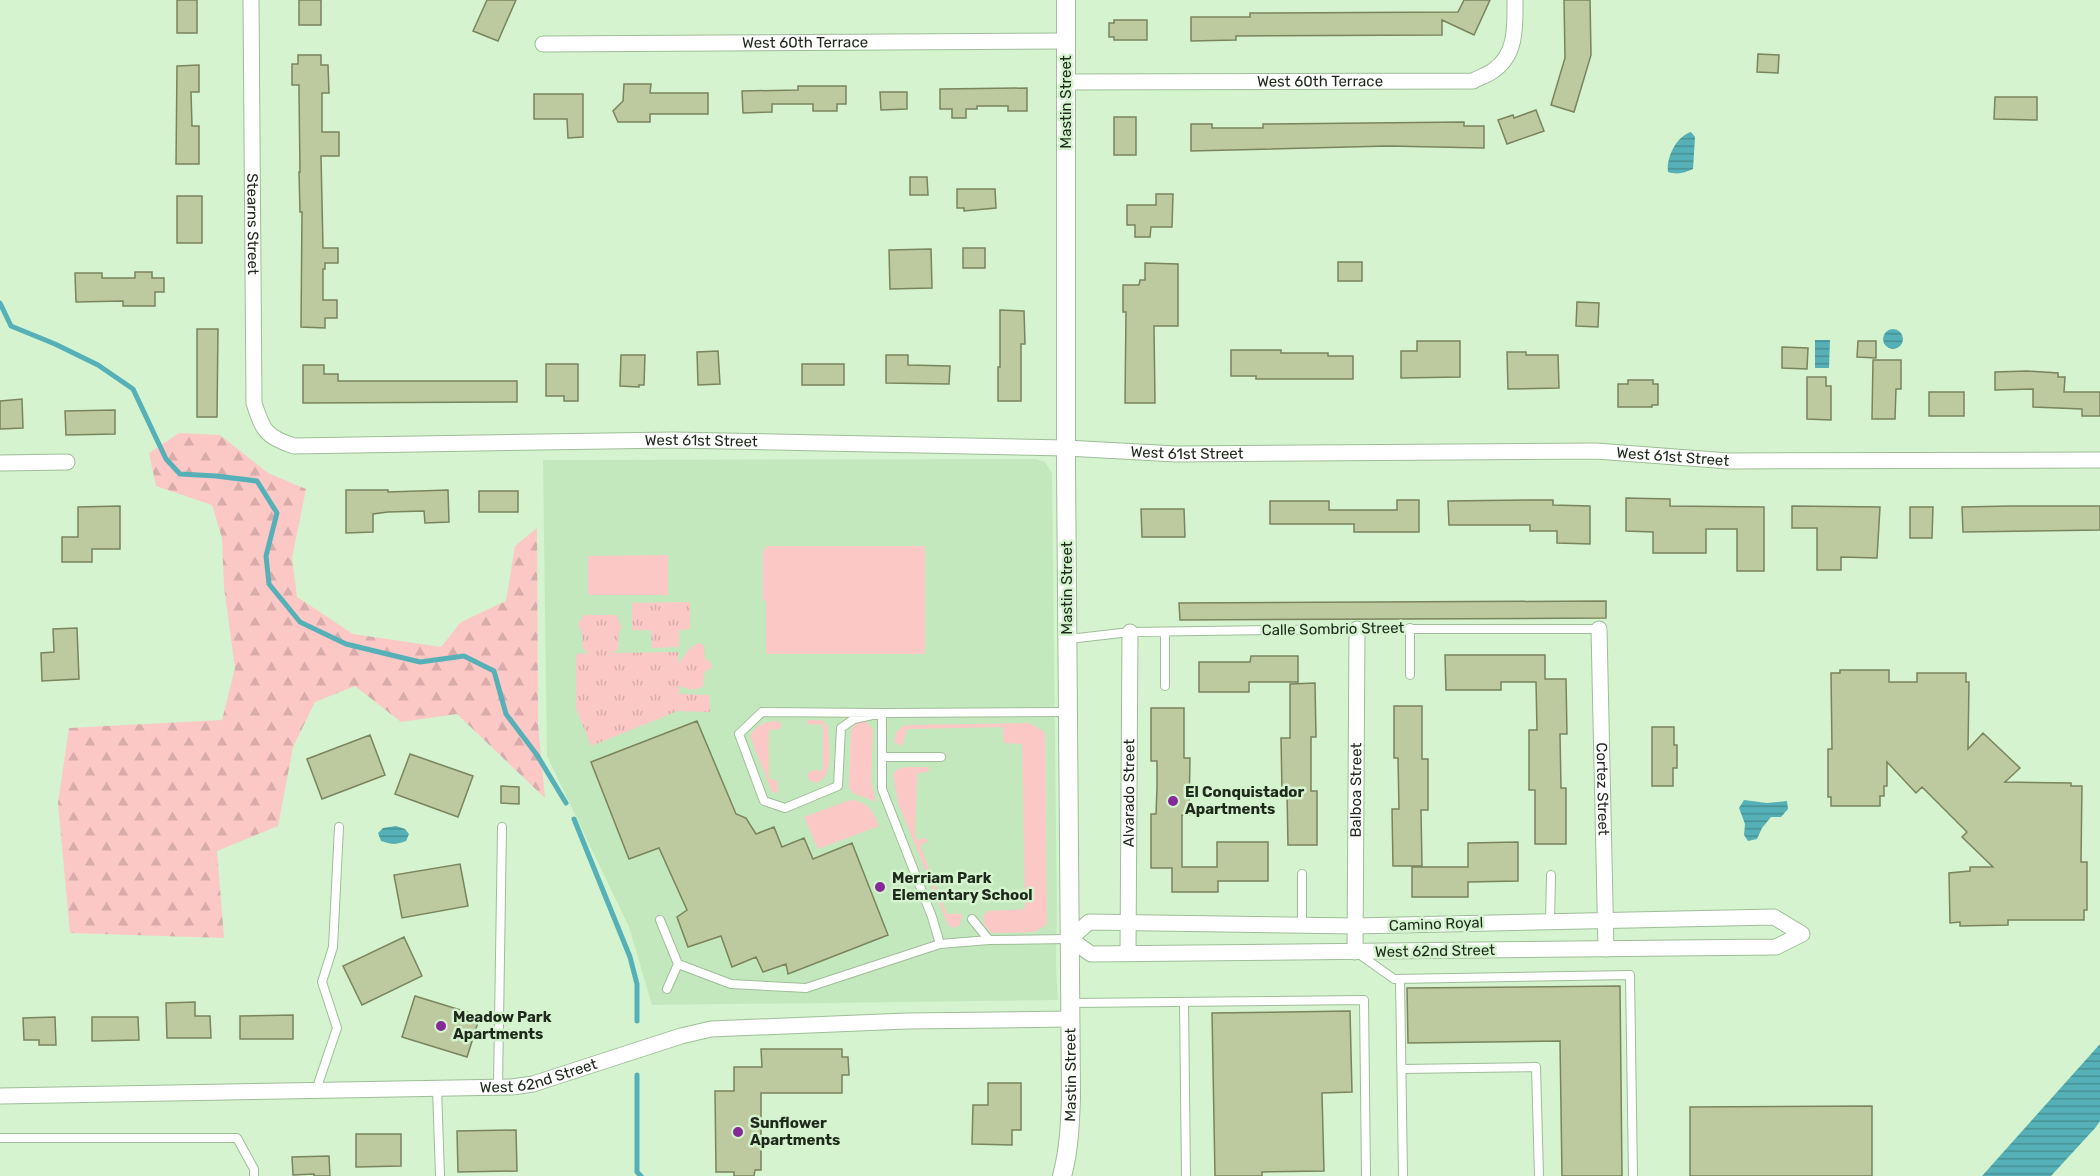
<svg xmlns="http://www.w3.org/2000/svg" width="2100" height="1176" font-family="Rubik,sans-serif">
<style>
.built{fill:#c4e8bd}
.green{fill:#fbc8c6}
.forest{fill:url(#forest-firs)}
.park{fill:url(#park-tufts)}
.water{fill:url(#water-rules)}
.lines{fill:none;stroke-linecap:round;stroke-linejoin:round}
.stream{stroke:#55b1b7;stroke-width:5}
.building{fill:#bdc99e;stroke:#7a845d;stroke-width:1.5}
.service-casing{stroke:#9fbd99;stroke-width:10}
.minor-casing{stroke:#9fbd99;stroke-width:17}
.tertiary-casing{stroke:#9fbd99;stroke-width:20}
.service{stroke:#fff;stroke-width:8}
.minor{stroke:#fff;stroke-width:15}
.tertiary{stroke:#fff;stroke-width:18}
.poi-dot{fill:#852b97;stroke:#d4f3ce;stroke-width:2}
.labels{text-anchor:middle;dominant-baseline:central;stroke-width:5;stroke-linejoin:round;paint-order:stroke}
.street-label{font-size:15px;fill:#1e291b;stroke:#d4f3ce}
.poi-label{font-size:15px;font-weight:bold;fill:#1e291b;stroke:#d4f3ce;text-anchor:start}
</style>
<defs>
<pattern id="forest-firs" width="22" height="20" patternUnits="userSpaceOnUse" patternTransform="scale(1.5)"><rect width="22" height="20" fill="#fbc8c6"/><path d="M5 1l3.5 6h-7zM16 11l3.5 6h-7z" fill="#d7acaa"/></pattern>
<pattern id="park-tufts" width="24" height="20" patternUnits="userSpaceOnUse" patternTransform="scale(1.5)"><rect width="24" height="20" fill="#fbc8c6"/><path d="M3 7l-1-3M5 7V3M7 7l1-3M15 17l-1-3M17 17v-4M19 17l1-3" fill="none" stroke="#d7acaa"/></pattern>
<pattern id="water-rules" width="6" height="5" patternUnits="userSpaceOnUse" patternTransform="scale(1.5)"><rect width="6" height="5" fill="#55b1b7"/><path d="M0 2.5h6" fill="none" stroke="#469094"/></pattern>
</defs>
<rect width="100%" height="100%" fill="#d4f3ce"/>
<path class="built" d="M1036 459 1045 462 1052 473 1057 913 1056 966 1058 1000 652 1005 629 927 547 756 543 460Z"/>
<path class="green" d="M766 546H925V654H766V601L763 600V549H766Z
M668 555V595H588V556Z
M807 720H821L828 726C828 743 836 776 816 783L809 780 807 774 812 771 823 770V725L807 724Z
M778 721 782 725 780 729 769 730V778L777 781 778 793 772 792 750 736C757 724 764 722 778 721Z
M866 721 873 730 871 781 876 802 853 793 849 787 851 730 856 723Z
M1029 723 1045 732 1047 920 1046 925 1034 932 992 933 984 925 983 916 988 911 1025 909 1022 744 1004 743 1003 727 907 729 902 746 894 742 896 733 904 725Z
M906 767H929L928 772 917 773 915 834 917 840 926 838 928 841 920 846 947 914H962L960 925 954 928 948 925 898 803 893 774 898 769Z
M853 800C869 804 873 810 879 826L818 849 804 817 847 801Z"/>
<path class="forest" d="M179 433 220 435 268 473 306 489 292 558 297 597 353 634 441 647 461 622 506 601 515 546 537 528 538 725 545 798 457 714 401 722 355 686 315 702 293 747 278 826 217 851 224 938 70 933 58 803 69 728 222 720 235 668 224 587 222 538 212 505 156 486 149 453Z"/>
<path class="park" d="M690 602V629L679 630V647L652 648 651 630H632V603Z
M584 615H617L621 627C617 634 620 641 618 649L612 653 678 652V664L689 649 698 643 704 645 705 659 710 661 712 668 704 672 703 687 692 690 679 686V694L709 695 710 712 678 711 591 746 576 708V654L589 653 583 649 582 633 578 624Z"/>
<path class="water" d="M1691 132 1695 137 1693 169C1684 173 1678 175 1668 172 1666 157 1677 136 1691 132Z
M1883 339a10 10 0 1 1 20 0a10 10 0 1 1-20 0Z
M1815 340H1830L1829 368H1815Z
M1744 800 1767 803 1787 801 1788 809 1781 817H1771L1762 828 1757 839 1748 841 1744 835 1745 824 1739 808Z
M396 826 405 829 409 834 406 841C396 845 390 844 381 841L378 833 383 828Z
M2100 1044V1121L2096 1127 2051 1176H1982Z"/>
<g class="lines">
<path class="stream" d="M0 303 11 326 55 344 98 365 133 389 166 459 180 474 216 476 257 481 277 513 266 556 269 584 300 622 346 644 420 662 464 656 494 671 506 714 537 755 566 803
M574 819 630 957 637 984V1021
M637 1075V1172L641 1176"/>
</g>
<path class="building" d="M177 0H197V33H177Z
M299 0H321V25H299Z
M487 0H516L498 41 473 31Z
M1464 0H1490L1474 35 1442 20V35L1236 36V40L1191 41V17H1250V13L1458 12Z
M1564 0H1590L1591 55 1574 112 1551 105 1565 58Z
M1114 20H1147V40H1114V37H1109V23H1114Z
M1758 54 1779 55 1778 73 1757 72Z
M298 55H321V65H328L329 93H322V132H339V156H321L323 248H338V263H325V269H323V300H337V318H325V328L301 327 302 212H300L299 172H300L299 93V85H292V64H298Z
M199 65V92H191L192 126H199V164H176L177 66Z
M624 84H651L650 93H708V114H650V122H618L613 111 623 101Z
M798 86H846V104H837V111H813V104H772V112L743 113 742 91 798 90Z
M1027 88V111H1008V106H977V109H966V118H952V109H940V89Z
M880 92H907V109L881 110Z
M534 94H583V137L568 138 567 119H534Z
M1995 97H2037V120L1994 119Z
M1536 110 1544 131 1507 144 1498 120 1513 115 1514 118Z
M1114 117H1136V155H1114Z
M1464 122V126H1484V148L1388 146 1191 151V124H1212V128H1263V124Z
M910 177H927L928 195H910Z
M957 189H995L996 208 964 211V208H957Z
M1156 194H1173L1172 227H1151L1150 237H1135V225H1127V205H1156Z
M177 196H202V243H177Z
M963 248H985V268H963Z
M931 249 932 288 890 289 889 250Z
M1338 262H1362V281H1338Z
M1145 263 1178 264V326H1154L1155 403H1125L1126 312H1123V285H1139L1140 280H1145Z
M135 272H152V278H164V292H155V306H123V301L76 302 75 273H102V278H135Z
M1577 302 1599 303 1598 327 1576 326Z
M1000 310 1024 311 1025 344H1021V401H998V367H1000Z
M197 329H218L217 417H197Z
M1417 341H1460V377L1401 378V351H1417Z
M1858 341H1876V358L1857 357Z
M1782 347 1808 348 1807 369 1782 368Z
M1231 350H1281V353H1328V356H1353V379H1256V376H1231Z
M718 351 720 384 698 385 697 352Z
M1507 352H1526V355H1558L1559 388 1508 389Z
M621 355H645L644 385H639V387L620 386Z
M886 355H908V365L950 366 949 384 886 383Z
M1873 360H1901V389H1896L1895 419H1872Z
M546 364H578V401H564V396H546Z
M802 364H844V385H802Z
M303 365H324V374H338V381H517V402L303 403Z
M2027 371 2058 373V377H2065L2064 392H2100V416H2082V409L2033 407V389L1995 390V372Z
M1807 377H1826V386H1831V420L1807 419Z
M1628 380H1653V384H1658V405H1652V407H1618V384H1628Z
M1929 392H1964V416H1929Z
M22 399 23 428 0 429V401Z
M115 410V434L66 435 65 411Z
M346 490H388V492L448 490 449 522 425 523 424 511 388 512 373 514V532L346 533Z
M479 491H518V512H479Z
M1626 498 1670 499V506L1764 507V571H1737V529H1706V553H1653V532L1626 531Z
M1397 500H1419V532H1354V524H1270V501H1329V510H1397Z
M1530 500H1553V505L1590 506V544L1557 543V531H1530V525H1449L1448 501Z
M120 506V549H92V562H62V537H78V507Z
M1792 506 1880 507 1877 558 1841 557V570H1817V528H1792Z
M2011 506H2100V530L1963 532 1962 507Z
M1910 507H1933L1932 538H1910Z
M1141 509H1184L1185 537H1142Z
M1606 601V618L1180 620 1179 603Z
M77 628 79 679 42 681 41 653 54 652 53 629Z
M1445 655H1545V679H1566L1567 734H1560L1561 788H1566V844H1535V790H1529V730H1537L1536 682H1501V690H1446Z
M1251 656H1298V682H1249V692H1199V662H1250Z
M1840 670H1889V682H1917V673H1966V682H1969L1968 749 1983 733 2020 768 2005 782 2071 783V786H2082L2081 862H2087V910H2084V920H2008V925L1960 926V922L1950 923 1949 873 1970 871V867H1993L1962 837 1967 832 1922 787 1916 793 1887 762V786H1884V796H1880V806H1831V797H1828V749H1832L1831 673H1840Z
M1315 683 1316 737H1311V791H1317V845H1288L1287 791H1282L1281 738H1290V684Z
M1394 706H1422V759H1428V810H1421L1422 866H1393L1392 809H1399L1398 758H1394Z
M1151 708H1184V758H1190L1189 815H1182V867H1217V842H1268V881H1218V892H1172V868H1151V814H1156L1157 788V761H1151Z
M697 721 736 814 746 818 756 834 774 827 782 847 804 838 813 859 852 843 888 935 788 974 786 964 763 972 756 957 732 967 721 936 688 947 677 917 687 910 659 848 629 859 591 762Z
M1652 727H1674V745H1677V768H1673V786H1652Z
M370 735 385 775 322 799 307 759Z
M410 754 473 776 458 817 395 794Z
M501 786 519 787V804L501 803Z
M1518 842V881L1468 882V897H1412V867H1468V843Z
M460 864 468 906 402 918 394 875Z
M404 937 422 976 362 1005 343 966Z
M1620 986 1622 1176H1562L1560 1041 1408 1043 1407 988Z
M415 996 480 1016 467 1057 402 1037Z
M195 1002V1016H210L211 1038H167L166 1003Z
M1350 1011 1352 1092 1322 1093 1324 1171 1262 1172V1176H1215L1212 1013Z
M293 1015V1039H240V1016Z
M55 1017 56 1045H39V1040H24L23 1018Z
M92 1017H138L139 1040 92 1041Z
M761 1049H842V1057H848L849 1075H842V1093H761V1170H755L754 1176H734V1172H716L715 1091H734V1067H762Z
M988 1083H1021V1130H1012V1145L972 1144 973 1105H988Z
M1872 1106V1176H1690V1107Z
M516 1130 517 1171 458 1172 457 1131Z
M356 1134H401V1166L356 1167Z
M329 1156 330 1176H314V1174L293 1175 292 1157Z"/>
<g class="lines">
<defs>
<path id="service" d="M1410 628V675
M1165 632V686
M1069 639 1130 632 1357 629H1599
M762 712 882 713 854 719 841 728 838 786 785 808 764 801 739 734Z
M883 757H941
M1302 874V925
M972 919 989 940 1069 939
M660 920 678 964 731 984 806 988 940 944 989 940
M1550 921 1551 875
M940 944 932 917 882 789V713L1068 712
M1359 954 1394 979 1630 975 1633 1176
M1400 979 1403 1176
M667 989 678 964
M1184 1002 1186 1176
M1071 1003 1364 1000 1366 1176
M1402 1069 1536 1067 1539 1176
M498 1087 502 827
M437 1088 440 1176
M316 1090 337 1028 322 982 333 947 339 827
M0 1138H237L254 1169V1176"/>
<g id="minor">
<path id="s1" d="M251 0 254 403C263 431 266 437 294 446L673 440 1066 448 1176 454 1596 451 1729 461 2100 460"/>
<path id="s2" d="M543 44 1066 41"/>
<path id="s3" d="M1066 82 1473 81C1480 77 1488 75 1494 70 1517 54 1515 25 1515 0"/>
<path d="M0 463 67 462"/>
<path id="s4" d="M1599 629 1606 949"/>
<path d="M1774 917 1802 934 1776 947 1091 954 1070 939 1089 922 1355 926Z"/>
<path id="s5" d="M1355 952 1357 629"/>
<path id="s6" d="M1128 953 1130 632"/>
<path id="s7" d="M0 1096 512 1087 533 1084 681 1036 711 1029 907 1021 1070 1019"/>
</g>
<g id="tertiary">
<path id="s8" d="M1062 1176C1069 1150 1070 1125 1071 1098L1066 466V0"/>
</g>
</defs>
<use href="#service" class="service-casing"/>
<use href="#minor" class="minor-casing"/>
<use href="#tertiary" class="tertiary-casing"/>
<use href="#service" class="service"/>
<use href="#minor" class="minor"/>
<use href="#tertiary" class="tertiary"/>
</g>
<g class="poi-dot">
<circle cx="1173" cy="801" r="6"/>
<circle cx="880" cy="887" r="6"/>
<circle cx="441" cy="1026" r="6"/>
<circle cx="738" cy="1132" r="6"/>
</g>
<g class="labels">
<g class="street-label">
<text stroke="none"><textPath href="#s2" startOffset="262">West 60th Terrace</textPath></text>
<text stroke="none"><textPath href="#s3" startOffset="254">West 60th Terrace</textPath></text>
<text transform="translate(1066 102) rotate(-90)">Mastin Street</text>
<text stroke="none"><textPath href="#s1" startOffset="224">Stearns Street</textPath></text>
<text stroke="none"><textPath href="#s1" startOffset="873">West 61st Street</textPath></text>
<text stroke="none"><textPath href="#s1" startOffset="1359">West 61st Street</textPath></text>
<text stroke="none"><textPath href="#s1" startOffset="1845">West 61st Street</textPath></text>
<text transform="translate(1067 588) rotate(-90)">Mastin Street</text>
<text transform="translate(1333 629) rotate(-1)">Calle Sombrio Street</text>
<text stroke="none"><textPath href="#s4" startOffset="160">Cortez Street</textPath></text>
<text stroke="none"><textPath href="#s5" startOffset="162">Balboa Street</textPath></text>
<text stroke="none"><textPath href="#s6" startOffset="160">Alvarado Street</textPath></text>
<text transform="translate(1436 924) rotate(-2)">Camino Royal</text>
<text transform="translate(1435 951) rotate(-1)">West 62nd Street</text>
<text stroke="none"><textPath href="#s7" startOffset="540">West 62nd Street</textPath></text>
<text stroke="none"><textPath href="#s8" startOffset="102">Mastin Street</textPath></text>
</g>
<g class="poi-label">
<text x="1185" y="792">El Conquistador<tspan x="1185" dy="17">Apartments</tspan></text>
<text x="892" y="878">Merriam Park<tspan x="892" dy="17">Elementary School</tspan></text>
<text x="453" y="1017">Meadow Park<tspan x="453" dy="17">Apartments</tspan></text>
<text x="750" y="1123">Sunflower<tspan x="750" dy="17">Apartments</tspan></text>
</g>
</g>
</svg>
